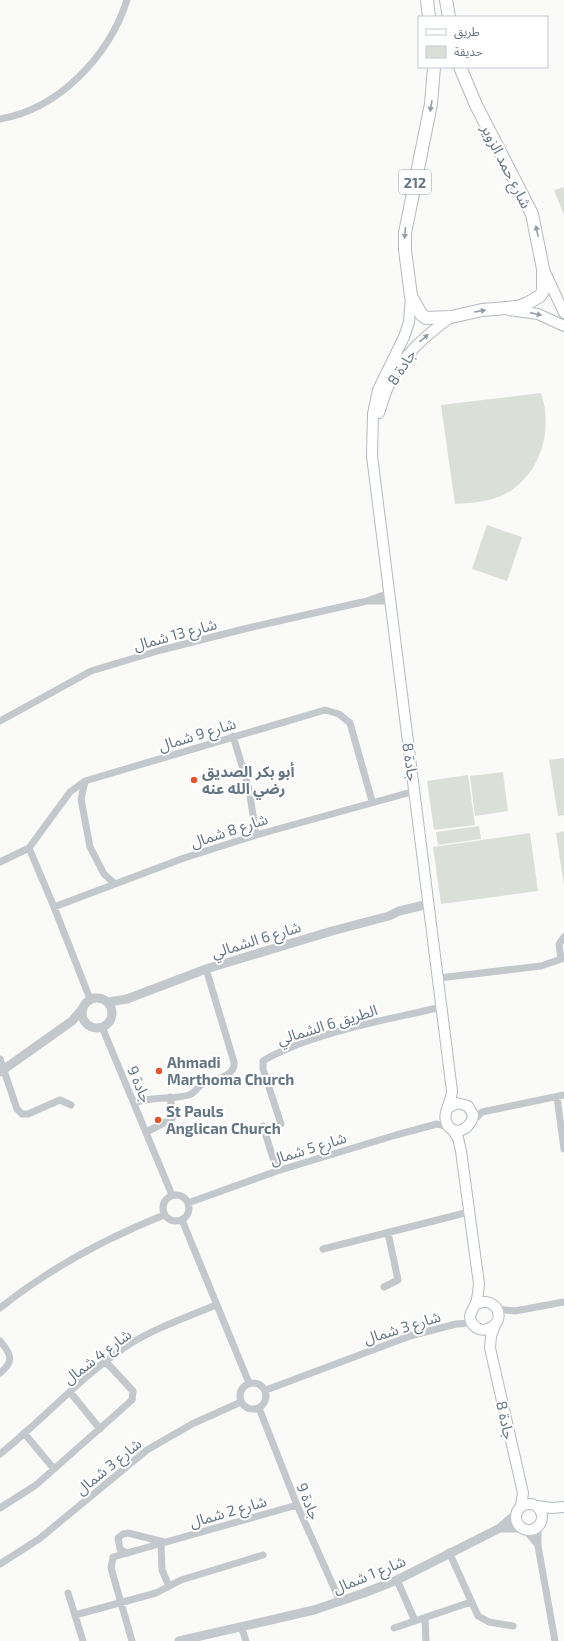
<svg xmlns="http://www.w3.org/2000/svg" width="564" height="1641" font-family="'Exo 2','Noto Sans Arabic',sans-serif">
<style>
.green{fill:#dadfd7}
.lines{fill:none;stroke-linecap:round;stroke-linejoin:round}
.secondary-casing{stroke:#b3babf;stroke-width:12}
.primary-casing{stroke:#b5babe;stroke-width:14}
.minor{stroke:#c3c8cc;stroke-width:7}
.tertiary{stroke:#c3c8cc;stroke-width:9}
.secondary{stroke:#fff;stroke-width:10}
.primary{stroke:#fff;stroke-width:12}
.oneway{fill:#939fa8}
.poi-dot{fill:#e4572e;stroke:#fff;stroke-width:1.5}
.labels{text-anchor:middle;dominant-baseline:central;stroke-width:4;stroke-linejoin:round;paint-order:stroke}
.shield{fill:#fff;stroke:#939fa8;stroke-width:1}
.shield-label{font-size:14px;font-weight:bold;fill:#657683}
.street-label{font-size:15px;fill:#657683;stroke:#fff}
.poi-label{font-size:15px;font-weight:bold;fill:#657683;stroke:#fff;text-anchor:start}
</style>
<rect width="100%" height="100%" fill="#fafaf8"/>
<path class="green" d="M564 187V215L554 190Z
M541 393C554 430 540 477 503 495 488 502 472 503 455 504L441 405Z
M487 525 522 537 507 581 472 569Z
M564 758V815L558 816 549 760Z
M503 772 508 811 475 816 470 776Z
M468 775 475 825 434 830 427 781Z
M479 826 481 839 438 845 436 832Z
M564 831V886L556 833Z
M530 833 538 891 441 904 433 847Z"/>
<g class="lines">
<defs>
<path id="secondary" d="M544 270 564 313
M411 296 409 322 404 337 378 390 373 414 372 456 452 1091C452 1100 443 1113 446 1121 451 1138 471 1131 473 1115L468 1106 457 1103 448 1108
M509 310 538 314 564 326
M379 413C382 405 384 396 388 387 401 356 425 336 451 317
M452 1129 458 1138 461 1151 479 1284C478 1291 478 1297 476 1303 473 1310 467 1315 472 1323 481 1338 505 1325 497 1309 492 1301 482 1300 475 1305
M495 1325 491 1336 490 1348 523 1493 521 1506
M516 1517a13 13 0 1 1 26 0a13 13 0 1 1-26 0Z
M537 1506 551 1508 564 1507"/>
<path id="primary" d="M427 0 429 17
M446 0 449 17
M434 67 431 104 405 233V250L411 296 421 314 426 318 451 317 482 310 518 307 528 303 540 296 543 291V269L532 214 476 105 460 67"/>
</defs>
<use href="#secondary" class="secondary-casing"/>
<use href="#primary" class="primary-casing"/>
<path class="minor" d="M0 119C59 109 109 56 127 0
M367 601H390
M0 721 91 671 161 650 248 628 367 601 389 593
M233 736 249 789 256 835
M85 781 81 799 90 847 104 874 115 884
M29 848 54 907 90 999
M0 862 29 848 70 792 85 781 325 710 339 714 350 723 372 801
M54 907 184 858 256 835 415 791
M561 959 559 944 564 937
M439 978 541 966 564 958
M102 1027 172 1195
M0 1059 17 1109 22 1114H28L60 1100 71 1105
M557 1097 564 1149
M134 1103C152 1096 171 1100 189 1095 195 1093 197 1088 201 1085 212 1080 236 1077 234 1062L206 969
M472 1122 482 1112 564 1095
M281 1124 263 1069V1061C273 1054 285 1050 296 1045 343 1027 394 1018 442 1007
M263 1126 277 1171
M146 1132 172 1119 173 1115 170 1097
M163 1208a13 13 0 1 1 26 0a13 13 0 1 1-26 0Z
M188 1203 277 1171 396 1135 437 1124 451 1128
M182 1220 249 1383
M323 1249 469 1212
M384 1287 398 1280 388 1233
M0 1308C50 1268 104 1239 164 1215
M496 1309 515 1311 564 1302
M0 1341C11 1354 15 1361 0 1373
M240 1396a13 13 0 1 1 26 0a13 13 0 1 1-26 0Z
M266 1390 410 1336 456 1324 472 1323
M70 1392 100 1429
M259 1408 297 1505 340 1601
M24 1433 54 1469
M0 1454C44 1419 81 1376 128 1345 155 1328 187 1317 216 1305
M0 1508 36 1485 132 1400 133 1391 106 1362
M538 1527V1546L555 1641
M525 1530 538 1545
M161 1543 162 1570 169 1586
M449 1552 478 1616 489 1622 513 1626
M127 1553 120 1549 118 1538 123 1534 128 1533 164 1542
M0 1564 39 1539 147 1450 192 1424 241 1402
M397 1580 415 1621
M68 1593 83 1641
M75 1615 156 1593 181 1580 263 1555
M425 1618 426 1641
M241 1626 246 1641
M394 1628 471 1602
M132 1641 111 1568 113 1557 297 1505"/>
<path class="tertiary" d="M82 1013a15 15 0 1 1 30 0a15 15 0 1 1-30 0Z
M108 1002 127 999 206 969 332 931 389 916 399 911 429 904
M0 1072 72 1021 83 1008
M500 1528H522
M179 1641 314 1610 364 1593 397 1580 500 1528 516 1514"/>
<use href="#secondary" class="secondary"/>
<use href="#primary" class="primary"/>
</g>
<defs><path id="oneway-solid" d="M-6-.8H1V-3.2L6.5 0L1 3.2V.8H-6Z"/></defs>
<g class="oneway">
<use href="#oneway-solid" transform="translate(431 106) rotate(100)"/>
<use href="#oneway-solid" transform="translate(537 231) rotate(-102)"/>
<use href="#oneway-solid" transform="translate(405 233) rotate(94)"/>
<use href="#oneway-solid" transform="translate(480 311) rotate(-9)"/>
<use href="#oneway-solid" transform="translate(536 314) rotate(13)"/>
<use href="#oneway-solid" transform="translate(424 338) rotate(-40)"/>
</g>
<g class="poi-dot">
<circle cx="194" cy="780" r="4"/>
<circle cx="159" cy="1071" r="4"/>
<circle cx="158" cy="1120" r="4"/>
</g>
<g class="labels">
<rect class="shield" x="399" y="170" width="32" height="24" rx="3"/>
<g class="shield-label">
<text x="415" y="182">212</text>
</g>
<g class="street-label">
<text transform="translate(507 166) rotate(63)">شارع حمد الزوير</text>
<text transform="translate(401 367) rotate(-57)">جادة 8</text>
<text transform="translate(175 634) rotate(-15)">شارع 13 شمال</text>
<text transform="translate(197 734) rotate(-17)">شارع 9 شمال</text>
<text transform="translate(411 762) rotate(82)">جادة 8</text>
<text transform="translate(229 830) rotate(-18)">شارع 8 شمال</text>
<text transform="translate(256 939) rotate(-17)">شارع 6 الشمالي</text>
<text transform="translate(327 1024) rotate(-17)">الطريق 6 الشمالي</text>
<text transform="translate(140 1084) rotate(67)">جادة 9</text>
<text transform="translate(308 1148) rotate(-17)">شارع 5 شمال</text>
<text transform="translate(402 1327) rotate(-17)">شارع 3 شمال</text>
<text transform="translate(97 1356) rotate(-37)">شارع 4 شمال</text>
<text transform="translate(506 1420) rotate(78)">جادة 8</text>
<text transform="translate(108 1466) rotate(-39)">شارع 3 شمال</text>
<text transform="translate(309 1501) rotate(68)">جادة 9</text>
<text transform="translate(228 1511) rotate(-16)">شارع 2 شمال</text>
<text transform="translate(369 1574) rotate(-22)">شارع 1 شمال</text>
</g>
<g class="poi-label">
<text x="202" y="771">أبو بكر الصديق<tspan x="202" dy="17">رضي الله عنه</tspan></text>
<text x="167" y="1062">Ahmadi<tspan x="167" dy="17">Marthoma Church</tspan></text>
<text x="166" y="1111">St Pauls<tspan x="166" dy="17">Anglican Church</tspan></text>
</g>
</g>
<rect x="418" y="16" width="130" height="52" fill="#ffffff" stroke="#c1c8cd"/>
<rect x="426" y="29" width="20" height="6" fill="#ffffff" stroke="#c1c8cd"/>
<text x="454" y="36" font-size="12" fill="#657683">طريق</text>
<rect x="426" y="46" width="20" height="12" fill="#dadfd7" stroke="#c1c8cd"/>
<text x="454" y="56" font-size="12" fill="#657683">حديقة</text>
</svg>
